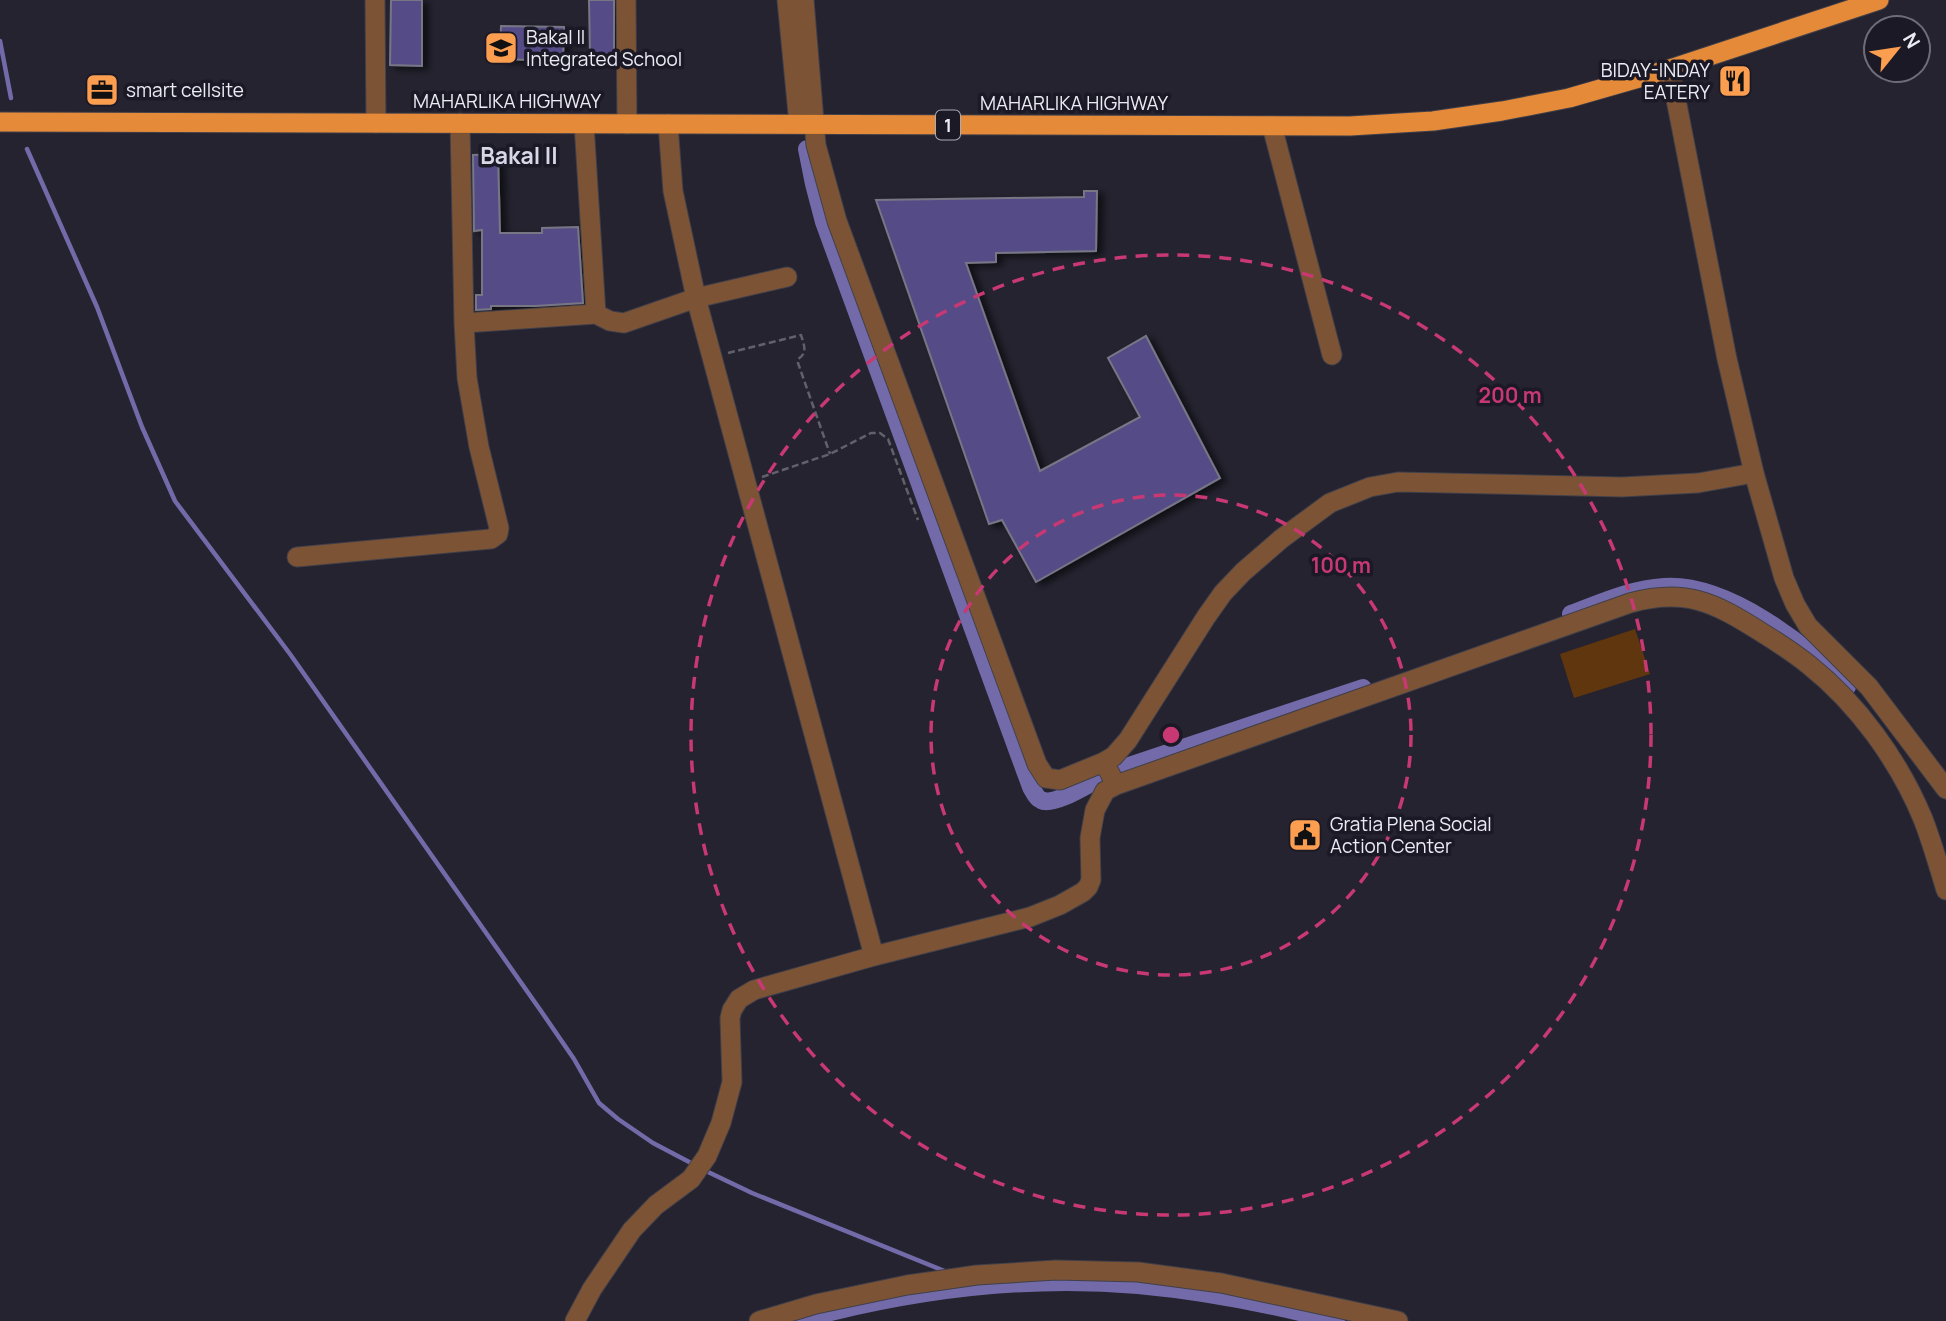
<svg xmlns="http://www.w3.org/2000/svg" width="1946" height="1321" font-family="Manrope,sans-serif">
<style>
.green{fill:#60360e}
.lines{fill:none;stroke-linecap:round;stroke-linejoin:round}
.stream{stroke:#736ba9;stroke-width:4.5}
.canal{stroke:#736ba9;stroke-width:18}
.building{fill:#554c87;stroke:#777685;stroke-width:2;filter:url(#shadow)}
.minor-casing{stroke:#403f4a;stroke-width:21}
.tertiary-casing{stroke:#403f4a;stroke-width:21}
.trunk-casing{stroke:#403f4a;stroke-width:21}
.path{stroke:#61616b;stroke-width:2.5;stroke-dasharray:7 3.5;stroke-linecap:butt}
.minor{stroke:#7c5435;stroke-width:19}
.tertiary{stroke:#7c5435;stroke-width:19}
.trunk{stroke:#e48a38;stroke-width:19}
.ring{fill:none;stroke:#c83872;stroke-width:3.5;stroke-dasharray:12 9}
.labels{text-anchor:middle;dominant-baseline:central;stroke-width:7;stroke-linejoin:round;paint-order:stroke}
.shield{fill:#1b1925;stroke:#adacb5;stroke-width:2}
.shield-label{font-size:18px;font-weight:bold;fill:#ebebf3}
.poi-label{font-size:19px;fill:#ebebf3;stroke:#1b1925;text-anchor:start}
.street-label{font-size:19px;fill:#ebebf3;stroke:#1b1925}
.quarter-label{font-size:23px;font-weight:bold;fill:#d8d7e8;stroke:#1b1925}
.centre{fill:#c83872;stroke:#1b1925;stroke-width:3.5}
.ring-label{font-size:21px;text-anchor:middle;font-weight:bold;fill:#c83872;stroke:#1b1925;stroke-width:7;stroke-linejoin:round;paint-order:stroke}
</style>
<defs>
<filter id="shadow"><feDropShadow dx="5.5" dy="3" stdDeviation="3.5" flood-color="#0009"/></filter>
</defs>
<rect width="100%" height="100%" fill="#24232f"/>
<path class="green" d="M1635 629 1650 674 1574 698 1560 654Z"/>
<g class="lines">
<path class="stream" d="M0 41 11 98
M27 149 97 307 142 427 175 501 290 654 541 1011 574 1059 599 1103 618 1119 653 1143 693 1164
M706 1171 752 1193 947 1272"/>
<path class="canal" d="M807 149 814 184 824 222 1031 787C1034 792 1036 798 1041 800 1054 807 1091 782 1104 776
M1571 614C1601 603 1631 589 1664 587 1727 583 1805 644 1847 687
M1117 770 1363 688
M796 1321C905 1291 1024 1275 1138 1285 1204 1291 1271 1304 1336 1321"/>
</g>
<path class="building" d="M391 0H422V66L390 65Z
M589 0H614V54H590Z
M501 26 564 27 563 61 500 59Z
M498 154 500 233H542V228L578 227 583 303 535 306H491V309L476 310V295H482V230L474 231 473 155Z
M1084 191H1097L1096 251 996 253V262L966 263 1040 471 1140 417 1108 358 1146 336 1220 478 1036 582 1002 520 989 524 876 200 1084 197Z"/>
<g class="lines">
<defs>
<path id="minor" d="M375 0 376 123
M626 0 627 124
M787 0 799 124
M804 0 816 145 837 221 1037 764 1046 778 1060 780 1104 762 1116 785 1630 603C1685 588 1714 602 1761 632 1777 642 1794 653 1809 665 1858 704 1899 761 1923 819 1932 842 1939 867 1946 890
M584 124 596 314
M668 124 673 191 696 298 874 956
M1272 126 1332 355
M464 323 596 314 610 321 624 323 696 298 787 277
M297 557 491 539 498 534 499 528 479 447 467 378 464 323 460 123
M1104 762 1114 756 1128 740 1206 617 1223 593 1243 572 1281 539 1330 503 1370 487 1398 482 1622 487 1698 483 1754 473
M575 1321 592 1289 632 1230 656 1205 691 1179 707 1156 721 1123 732 1082 730 1018 732 1010 739 999 754 990 874 956 1030 917 1060 905 1083 892 1088 887 1091 880 1090 838 1095 810 1105 791 1116 785
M759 1321 816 1304 907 1285 977 1275 1056 1270 1138 1272 1221 1283 1398 1321"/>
<path id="tertiary" d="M1670 69 1727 359 1754 473 1784 578 1795 604 1808 626 1869 687 1946 789"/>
<path id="trunk" d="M0 122 1350 126 1433 121 1502 111 1569 98 1670 69 1879 0"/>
</defs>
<use href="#minor" class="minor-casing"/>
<use href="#tertiary" class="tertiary-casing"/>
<use href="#trunk" class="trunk-casing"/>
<path class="path" d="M728 353 801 335C804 345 808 353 798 359V363L830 454
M762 477 830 454 871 433H880L888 439 918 520"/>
<use href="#minor" class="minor"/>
<use href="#tertiary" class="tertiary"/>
<use href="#trunk" class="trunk"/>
</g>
<g class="ring">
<circle cx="1171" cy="735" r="240"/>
<circle cx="1171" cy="735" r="480"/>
</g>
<defs>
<symbol id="school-square" viewBox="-11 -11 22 22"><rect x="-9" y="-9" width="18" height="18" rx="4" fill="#fb9e50" stroke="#1b1925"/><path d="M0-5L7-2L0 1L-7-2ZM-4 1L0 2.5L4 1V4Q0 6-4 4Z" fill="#111"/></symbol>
<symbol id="restaurant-square" viewBox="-11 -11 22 22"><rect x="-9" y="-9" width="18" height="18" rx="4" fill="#fb9e50" stroke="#1b1925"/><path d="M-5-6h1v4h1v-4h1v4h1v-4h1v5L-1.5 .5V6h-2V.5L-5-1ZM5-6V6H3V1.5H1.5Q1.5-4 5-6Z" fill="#111"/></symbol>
<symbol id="office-square" viewBox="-11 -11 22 22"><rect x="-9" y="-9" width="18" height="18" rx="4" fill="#fb9e50" stroke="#1b1925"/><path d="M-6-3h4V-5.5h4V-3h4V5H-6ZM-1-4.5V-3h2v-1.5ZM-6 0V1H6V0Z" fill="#111"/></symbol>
<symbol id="civic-square" viewBox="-11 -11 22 22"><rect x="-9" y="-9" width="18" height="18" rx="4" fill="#fb9e50" stroke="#1b1925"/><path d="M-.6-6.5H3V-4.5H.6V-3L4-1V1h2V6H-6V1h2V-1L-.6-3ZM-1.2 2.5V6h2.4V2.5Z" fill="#111"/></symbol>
</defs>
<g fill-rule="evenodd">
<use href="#school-square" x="482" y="29" width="38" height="38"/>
<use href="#restaurant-square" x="1716" y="62" width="38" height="38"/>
<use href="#office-square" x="83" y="71" width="38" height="38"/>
<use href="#civic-square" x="1286" y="816" width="38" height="38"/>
</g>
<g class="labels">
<rect class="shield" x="936" y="110.5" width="24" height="29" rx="5"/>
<g class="shield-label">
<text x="948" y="125">1</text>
</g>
<g class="poi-label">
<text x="526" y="37">Bakal II<tspan x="526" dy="22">Integrated School</tspan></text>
<text x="1710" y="70" text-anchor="end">BIDAY-INDAY<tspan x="1710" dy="22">EATERY</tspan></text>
<text x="126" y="90">smart cellsite</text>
<text x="1330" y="824">Gratia Plena Social<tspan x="1330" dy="22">Action Center</tspan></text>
</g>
<g class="street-label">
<text x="507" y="101">MAHARLIKA HIGHWAY</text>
<text x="1074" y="103">MAHARLIKA HIGHWAY</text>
</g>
<g class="quarter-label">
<text x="519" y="155">Bakal II</text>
</g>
</g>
<circle cx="1171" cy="735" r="10" class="centre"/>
<g class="ring-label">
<text x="1510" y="403">200 m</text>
<text x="1341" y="573">100 m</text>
</g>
<g transform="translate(1897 49) rotate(60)"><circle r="33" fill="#1b1925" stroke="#6e6d77" stroke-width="2"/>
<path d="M0-5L12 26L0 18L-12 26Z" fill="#fb9e50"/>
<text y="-10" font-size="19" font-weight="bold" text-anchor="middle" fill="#ebebf3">N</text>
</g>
</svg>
